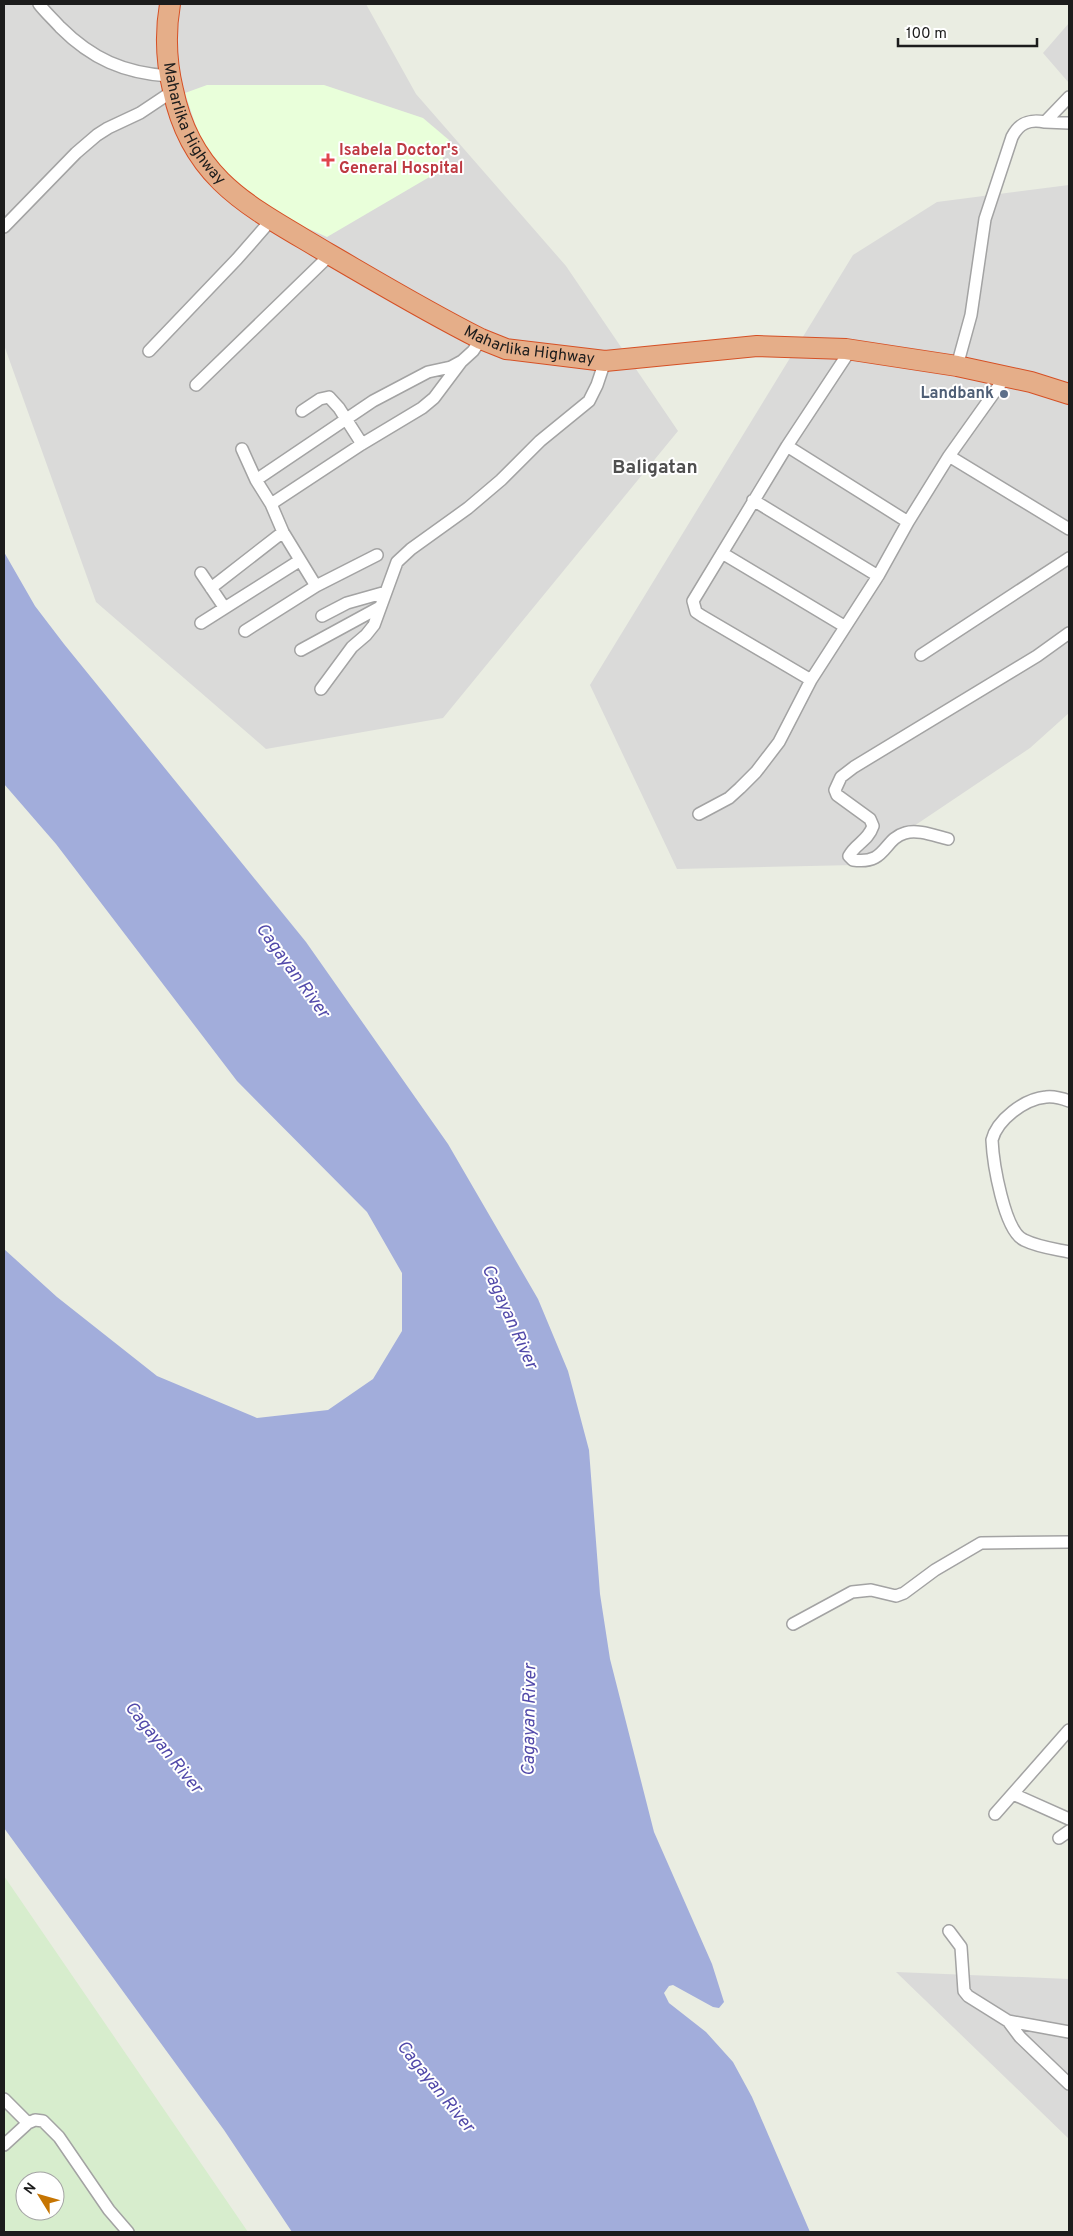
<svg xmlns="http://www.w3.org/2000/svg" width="1073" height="2236" font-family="Overpass,sans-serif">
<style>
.residential{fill:#dadad9}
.education{fill:#e9ffda}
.farmland{fill:#d7edcd;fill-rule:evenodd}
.water{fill:#a2addb}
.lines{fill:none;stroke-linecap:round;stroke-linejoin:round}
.street-casing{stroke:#a3a3a3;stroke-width:14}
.highway-casing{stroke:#d55025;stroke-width:22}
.street{stroke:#fff;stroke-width:11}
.highway{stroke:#e5ae89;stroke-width:20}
.health-dot{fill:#e0444e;stroke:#fff;stroke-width:2}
.service-dot{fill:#5c6f8a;stroke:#fff;stroke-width:2}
.labels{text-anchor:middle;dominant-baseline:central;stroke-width:4;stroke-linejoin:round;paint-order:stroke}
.street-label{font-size:16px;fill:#1c1c1c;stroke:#fff}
.health-label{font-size:16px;font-weight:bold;fill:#be3a42;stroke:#fff;text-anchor:start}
.service-label{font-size:16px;font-weight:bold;fill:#4e5e75;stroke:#fff;text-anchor:end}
.water-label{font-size:18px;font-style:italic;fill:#524aaa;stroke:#fff}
.quarter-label{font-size:19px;font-weight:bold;fill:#4f4f4f;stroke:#fff}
</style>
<rect width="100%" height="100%" fill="#eaede2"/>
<path class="residential" d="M4 4H366L416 94 566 266 678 431 443 718 266 749 96 602 4 345Z
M1069 23V83L1043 53Z
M1069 185V713L1030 748 856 865 677 869 590 685 853 255 937 202Z
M896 1972 1069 1979V2139Z"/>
<path class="education" d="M207 85H324L423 118 449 140 438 172 327 237 278 215 241 190 203 148 185 93Z"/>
<path class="farmland" d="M4 1876 248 2232H4ZM25 2181H55V2211H25Z"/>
<path class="water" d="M4 552 35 606 64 644 306 942 448 1144 538 1299 568 1371 589 1450 600 1594 610 1659 654 1832 712 1964 724 2002 719 2008 713 2007 673 1985 669 1986 664 1993 669 2003 706 2032 733 2062 752 2097 810 2232H292L224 2130 4 1828V1249L57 1297 157 1376 257 1418 328 1410 373 1379 402 1331V1273L367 1212 237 1081 56 844 4 784Z"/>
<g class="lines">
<defs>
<path id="street" d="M39 4C45 12 53 19 60 27 92 59 124 73 169 76
M1045 122 1069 123
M4 227 76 153 97 135 108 128 140 113 173 91
M149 351 237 259 272 219
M957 366 971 315 985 219 1012 137C1019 123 1029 119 1045 122L1069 97
M196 385 330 255
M302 411 320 399 329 397 339 408 362 444
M787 446 908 522
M242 449 256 480 271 504 283 532 316 586
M949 456 1069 529
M256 480 373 401 428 372 451 367 462 361 473 351 481 339
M753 500 878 576
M271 504 362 444 422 408 434 398 461 362
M722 553 844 626
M201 573 224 607
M211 588 283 532
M322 616 347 603 386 592
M201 623 299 561
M245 631 316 586 377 555
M301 650 380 607
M921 655 1069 558
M811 680 702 616 696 612 693 601 787 446 851 349
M321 689 352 647 366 635 374 625 397 562 411 549 468 508 501 480 540 441 589 401 597 385 605 361
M699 814 729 798 740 788 756 772 779 742 811 680 878 576 908 522 949 456 1006 376
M948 839C935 836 918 829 905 833 883 839 887 865 853 860L849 856C855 844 868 841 873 826L870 819 837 795 835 790 841 777 854 767 1037 656 1069 633
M1069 1101C1061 1098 1054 1096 1046 1097 1024 1099 997 1120 992 1140 993 1162 1004 1231 1024 1240 1038 1247 1055 1249 1069 1252
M793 1624 852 1592 871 1590 896 1596 904 1593 935 1570 981 1543 1069 1542
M1013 1794 1069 1819
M995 1814 1069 1730
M1059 1838 1069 1831
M949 1931 961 1947 964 1991 968 1996 1008 2021 1020 2037 1069 2084
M1008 2021 1069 2032
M4 2099 28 2123
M4 2145 28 2123 35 2120 43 2121 59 2137 109 2210 128 2232"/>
<g id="highway">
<path id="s1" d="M170 4C165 33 166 61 173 90 192 183 255 209 329 254 379 283 429 313 481 339L506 349 605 361 757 346 846 349 957 366 1031 382 1069 394"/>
</g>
</defs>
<use href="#street" class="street-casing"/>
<use href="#highway" class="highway-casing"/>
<use href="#street" class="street"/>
<use href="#highway" class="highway"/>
</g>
<path class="health-dot" d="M325.5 152.5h5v5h5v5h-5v5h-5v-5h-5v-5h5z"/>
<circle class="service-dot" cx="1004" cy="394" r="5"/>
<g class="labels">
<g class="street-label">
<text stroke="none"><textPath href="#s1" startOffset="126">Maharlika Highway</textPath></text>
<text stroke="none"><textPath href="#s1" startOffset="545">Maharlika Highway</textPath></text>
</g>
<g class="health-label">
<text x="339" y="151">Isabela Doctor's<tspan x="339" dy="18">General Hospital</tspan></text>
</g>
<g class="service-label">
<text x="994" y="394">Landbank</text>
</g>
<g class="water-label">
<text transform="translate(292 971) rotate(54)">Cagayan River</text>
<text transform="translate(509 1317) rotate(66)">Cagayan River</text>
<text transform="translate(530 1720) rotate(-89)">Cagayan River</text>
<text transform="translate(163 1748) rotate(51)">Cagayan River</text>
<text transform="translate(435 2087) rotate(51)">Cagayan River</text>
</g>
<g class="quarter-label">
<text x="655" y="468">Baligatan</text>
</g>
</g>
<rect width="1073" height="2236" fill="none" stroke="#1c1c1c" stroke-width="10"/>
<g transform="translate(40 2196) rotate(307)"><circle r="24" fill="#ffffff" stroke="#a4a4a4"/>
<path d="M0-4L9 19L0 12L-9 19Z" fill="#c67502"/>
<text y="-8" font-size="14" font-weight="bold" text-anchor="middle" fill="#1c1c1c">N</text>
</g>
<path d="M898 38v8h139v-8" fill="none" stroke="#1c1c1c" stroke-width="2.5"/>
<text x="906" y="38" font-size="15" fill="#1c1c1c" stroke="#ffffff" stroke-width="4" paint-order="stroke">100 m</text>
</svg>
